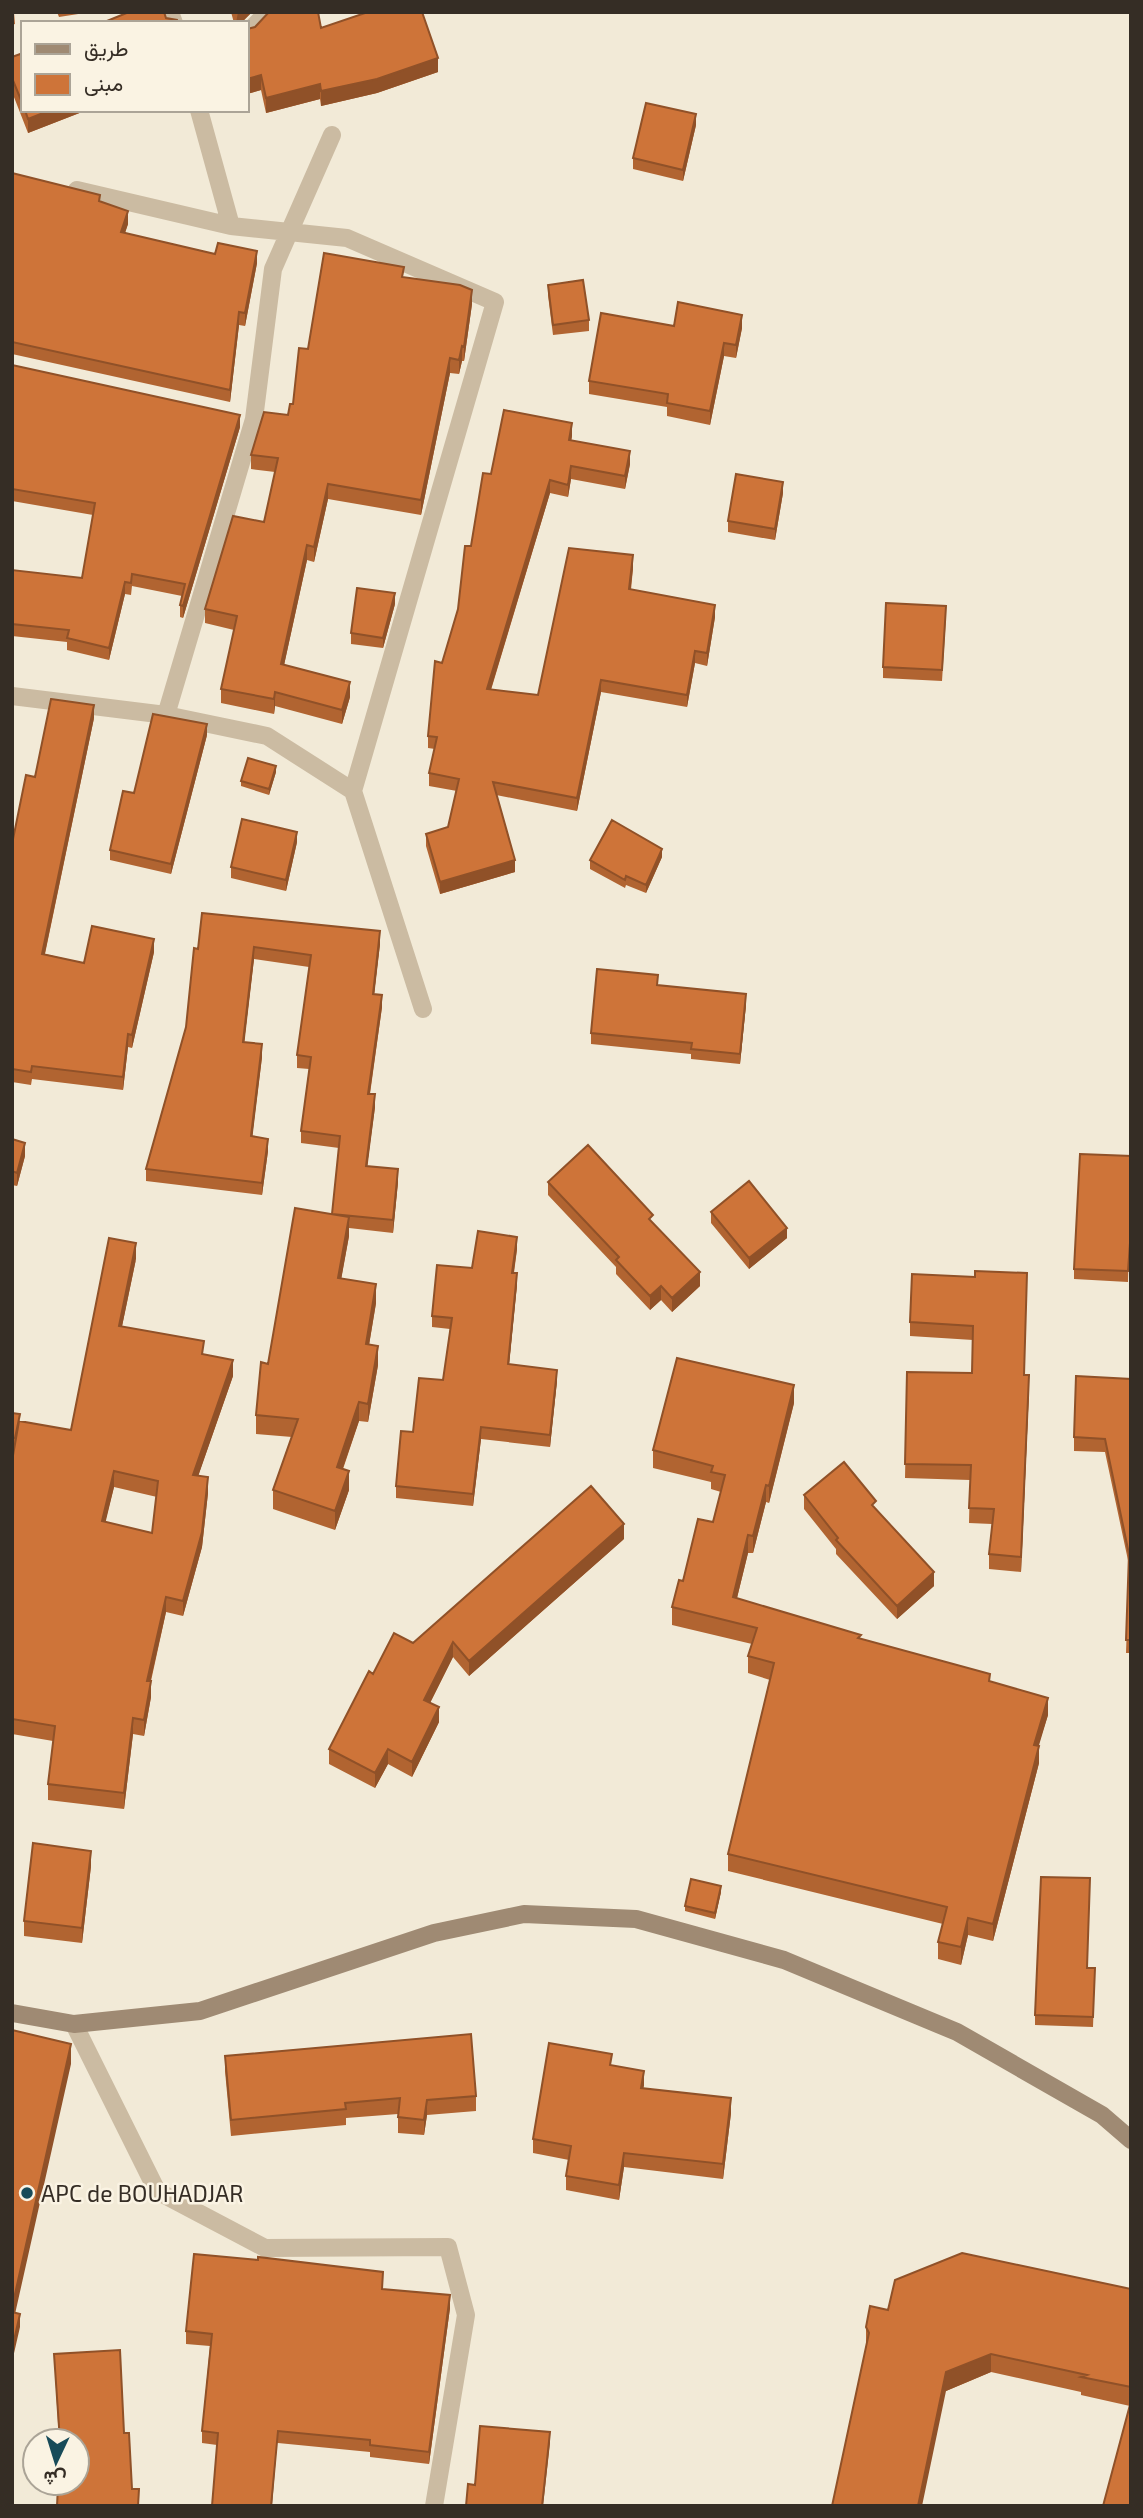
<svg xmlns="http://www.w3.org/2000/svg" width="1143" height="2518" font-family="'Exo 2',Vazirmatn,sans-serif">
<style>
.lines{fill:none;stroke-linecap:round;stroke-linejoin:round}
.street{stroke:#cbbba2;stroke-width:18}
.secondary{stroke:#9f8a73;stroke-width:18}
.wall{fill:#b16431;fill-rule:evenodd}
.shaded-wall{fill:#905128}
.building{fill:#ce7439;stroke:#905128;stroke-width:2;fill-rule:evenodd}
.poi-dot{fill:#184b59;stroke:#faf3e3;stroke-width:2.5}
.labels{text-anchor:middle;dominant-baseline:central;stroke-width:5;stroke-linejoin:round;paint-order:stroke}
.poi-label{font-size:23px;fill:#352d25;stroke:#faf3e3;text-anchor:start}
</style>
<rect width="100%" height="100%" fill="#f2ead7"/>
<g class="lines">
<path class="street" d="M170 12 174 23
M247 33 268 12
M199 110 231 226
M77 190 231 226 347 238 495 302 353 791
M12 696 166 715 267 736 353 791 423 1009
M166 715 254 419 273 269 332 135
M74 2024 157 2191 265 2248 448 2247 466 2315 434 2506"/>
<path class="secondary" d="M12 2013 74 2024 200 2011 434 1933 524 1914 636 1919 784 1960 957 2032 1102 2115 1131 2140"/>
</g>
<path class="wall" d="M12 12H14L15 24 12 25Z
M57 12H91L59 17Z
M231 12H252L241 23H234Z
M321 28 438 72 377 93 321 106 320 99 266 113 261 90 247 94V29Z
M23 53V110H82V112L28 133 12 92V57Z
M696 125 683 181 633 169V158Z
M12 173 100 201 128 224 125 233 215 254 257 263 245 326 239 325 230 402 12 354Z
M404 278 472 304 464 361H462L459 374 450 373 421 515 328 499 314 562 307 560 284 665 350 697 342 724 275 706 274 714 221 703V689L234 630 205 623V609L264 522 275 472 251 469V455L288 415 293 404 308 349Z
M548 285 589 320V331L553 335 548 295Z
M674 326 742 328 736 358 724 356 710 425 667 416V407L589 394V381Z
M12 365 240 427 183 618 180 617V605L182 596 132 586 131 595 125 594 109 660 67 650V642L12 636V570L82 578 93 515 12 501Z
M572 436 571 441 630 464 625 489 571 479 568 497 550 493 491 690 538 695 633 568 631 590 715 617 707 666 695 663 687 707 601 692 577 811 496 795 515 872 440 894 426 846V834L448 827 457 791 429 786V773L435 749 428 748V736L442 663 458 609 471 546 491 474Z
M783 493 775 540 728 532V521Z
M395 604 383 648 351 644V633Z
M946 617 942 681 883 678V667Z
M94 718 45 954 84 963 154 952 132 1048 128 1047 123 1090 32 1079 31 1085 12 1082V844L35 777Z
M207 735 171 874 110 860V850L134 793Z
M276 772 269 795 241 786V781Z
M297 842 286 891 231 878V867Z
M662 857 646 893 626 885 625 888 590 869V860Z
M202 913 380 944 374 994 382 1007 370 1094 375 1107 367 1166 398 1182 393 1233 349 1228V1236L341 1279 376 1303 369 1345 378 1365 368 1422 359 1421 343 1469 349 1490 335 1530 273 1509V1490L292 1437 256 1434V1415L268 1364 332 1215 339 1148 301 1143V1131L309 1069 297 1068V1055L309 967 254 959 244 1042 262 1057 252 1137 268 1151 262 1195 146 1181V1169L186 1027 198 949Z
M658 985 746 1005 740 1064 691 1059V1054L591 1044V1033Z
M12 1139 25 1156 17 1186 12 1185Z
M1131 1156 1128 1282 1074 1279V1269Z
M548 1182 653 1223 700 1286 672 1312 661 1300 650 1310 616 1274V1267L548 1195Z
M711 1212 787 1238 749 1269 711 1223Z
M517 1249 514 1273 517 1285 509 1364 557 1381 550 1447 481 1439 473 1506 396 1498V1486L413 1432 443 1380 450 1329 432 1327V1316Z
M136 1259 122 1326 204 1354 233 1376 198 1476 208 1493 202 1547 183 1616 166 1612 151 1681V1697L144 1736 133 1734 124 1809 48 1800V1784L53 1741 12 1734V1461L14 1452 12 1451V1413L20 1421 71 1430ZM114 1487 157 1497 152 1533 105 1522Z
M975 1277 1024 1375 1029 1390 1021 1572 989 1569V1554L992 1524 969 1523 970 1480 905 1478 907 1372 972 1373 973 1340 910 1336V1322Z
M1131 1379V1653H1126L1129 1565 1105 1452 1074 1451V1437Z
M794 1403 769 1503 766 1502 753 1553H748L737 1598 990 1681 1048 1715 1038 1746 1039 1763 993 1941 968 1935 961 1965 938 1959V1942L943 1924 728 1871V1854L770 1680 748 1673V1656L752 1644 672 1625V1607L683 1581 713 1522 721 1492 711 1489V1482L653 1468V1450Z
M804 1495 876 1509 934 1586 897 1619 836 1554V1549L804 1509Z
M624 1539 469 1676 453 1657 430 1703 439 1722 412 1777 388 1764 375 1788 329 1764V1749L373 1674 413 1643Z
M91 1866 82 1943 24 1936V1921Z
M721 1892 715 1919 685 1911V1906Z
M1088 1968H1095L1093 2027 1035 2025V2015Z
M225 2056 476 2096V2111L427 2115 424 2135 398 2133V2114L346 2118V2125L231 2136 225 2071Z
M612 2065 644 2085 643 2088 731 2113 723 2179 624 2167 619 2200 566 2190V2176L569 2160 533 2153V2139Z
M383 2289 450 2308 429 2464 370 2457V2452L278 2443 217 2445 202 2443V2431L210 2346 186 2344V2331Z
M1131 2289V2506L1130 2406 1081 2395V2392L991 2372 946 2391 866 2346V2327L888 2310Z
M120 2350 124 2433H129L132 2489H139L138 2506H57L58 2486H62L61 2483H77V2441H59L54 2354Z"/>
<path class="shaded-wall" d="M238 12H252L241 23H236Z
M438 58V72L377 93 321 106V91Z
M261 75V90L247 94V79Z
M320 84V99L266 113V98Z
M51 110H82V112L28 133V119Z
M696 114V125L683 181V170Z
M128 211V224L121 244V232Z
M257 251V263L245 326V313Z
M472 290V304L464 361V347Z
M239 312V325L230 402V390Z
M742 315V328L736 358V345Z
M724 343V356L710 425V411Z
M462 346V361L459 374V360Z
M450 358V373L421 515V500Z
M240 415V427L183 618V606Z
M572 423V436L569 453V440Z
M630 451V464L625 489V476Z
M571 466V479L568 497V485Z
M550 480V493L487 702V689Z
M783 482V493L775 540V529Z
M328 484V499L314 562V547Z
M307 545V560L281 679V664Z
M633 555V568L629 602V589Z
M125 582V594L109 660V648Z
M395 593V604L383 648V638Z
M715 605V617L707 666V653Z
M695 651V663L687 707V695Z
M601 680V692L577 811V798Z
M350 682V697L342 724V710Z
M275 692V706L274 714V699Z
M94 705V718L42 967V954Z
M207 724V735L171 874V864Z
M276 766V772L269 795V789Z
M297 832V842L286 891V880Z
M662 849V857L646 893V885Z
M515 860V872L440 894V882Z
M380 931V944L373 1006V994Z
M154 939V952L132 1048V1035Z
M254 947V959L243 1055V1042Z
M746 994V1005L740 1064V1054Z
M382 995V1007L368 1106V1094Z
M128 1034V1047L123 1090V1077Z
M262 1044V1057L251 1149V1136Z
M375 1094V1107L366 1178V1166Z
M268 1139V1151L262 1195V1183Z
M25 1143V1156L17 1186V1173Z
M398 1169V1182L393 1233V1220Z
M349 1217V1236L338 1297V1278Z
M787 1228V1238L749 1269V1258Z
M517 1237V1249L512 1284V1273Z
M136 1243V1259L119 1341V1326Z
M700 1272V1286L672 1312V1298Z
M517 1273V1285L508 1376V1364Z
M376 1284V1303L366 1363V1344Z
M661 1286V1300L650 1310V1296Z
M378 1346V1365L368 1422V1404Z
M233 1360V1376L193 1491V1475Z
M557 1370V1381L550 1447V1435Z
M1029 1375V1390L1021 1572V1557Z
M794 1385V1403L769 1503V1486Z
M359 1402V1421L337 1485V1467Z
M481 1427V1439L473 1506V1494Z
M114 1471V1487L102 1537V1521Z
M349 1471V1490L335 1530V1511Z
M208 1477V1493L202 1547 183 1616V1601Z
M766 1485V1502L753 1553V1536Z
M624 1524V1539L469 1676V1661Z
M748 1535V1553L733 1614V1597Z
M934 1572V1586L897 1619V1606Z
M166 1597V1612L147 1696V1681Z
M453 1642V1657L424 1715V1700Z
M151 1681V1697L144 1736V1720Z
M1048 1698V1715L1034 1762V1745Z
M439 1707V1722L412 1777V1762Z
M133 1718V1734L124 1809V1793Z
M1039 1746V1763L993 1941V1924Z
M388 1749V1764L375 1788V1773Z
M91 1851V1866L82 1943V1928Z
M721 1886V1892L715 1919V1913Z
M968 1918V1935L961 1965V1947Z
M71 2044V2064L13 2323V2303Z
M644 2071V2085L641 2102V2088Z
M731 2098V2113L723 2179V2164Z
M427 2100V2115L424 2135V2120Z
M624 2153V2167L619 2200V2185Z
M450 2295V2308L429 2464V2452Z
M20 2314V2327L12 2362V2349Z
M991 2354V2372L946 2391 922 2506H918L946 2372Z
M278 2431 272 2506H271Z
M550 2432V2443L543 2506H542Z"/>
<path class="building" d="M129 12H164L166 18 177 20 178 23H102Z
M269 12H318L321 28 368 12H422L438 58 377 79 321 91 320 84 266 98 261 75 247 79V29L255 27Z
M23 53V105L12 78V57Z
M646 103 696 114 683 170 633 158Z
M25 110H51L28 119Z
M12 173 100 195 99 201 128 211 121 232 215 254 218 243 257 251 245 313 239 312 230 390 12 342Z
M324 253 404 267 402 277 460 285 472 290 464 347 462 346 459 360 450 358 421 500 328 484 314 547 307 545 281 664 350 682 342 710 275 692 274 699 221 689 237 616 205 609 233 516 264 522 278 458 251 455 264 412 288 415 290 404H293L299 348 308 349Z
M583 280 589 320 553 325 548 285Z
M678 302 742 315 736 345 724 343 710 411 667 403 668 394 589 381 601 313 674 326Z
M12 365 240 415 183 606 180 605 185 584 132 574 131 583 125 582 109 648 67 638 69 630 12 624V570L82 578 95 503 12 489Z
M504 410 572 423 569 440 630 451 625 476 571 466 568 485 550 480 487 689 538 695 569 548 633 555 629 589 715 605 707 653 695 651 687 695 601 680 577 798 493 782 515 860 440 882 426 834 448 827 459 779 429 773 437 737 428 736 435 661 442 663 458 609 465 546H471L483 473 491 474Z
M736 474 783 482 775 529 728 521Z
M357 588 395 593 383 638 351 633Z
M886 603 946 606 942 670 883 667Z
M51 699 94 705 42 954 84 963 92 926 154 939 132 1035 128 1034 123 1077 32 1066 31 1072 12 1069V844L26 775 35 777Z
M153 714 207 724 171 864 110 850 123 791 134 793Z
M248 758 276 766 269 789 241 781Z
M242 819 297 832 286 880 231 867Z
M612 820 662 849 646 885 626 876 625 880 590 860Z
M202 913 380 931 373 994 382 995 368 1094H375L366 1166 398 1169 393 1220 332 1214 340 1136 301 1131 311 1057 297 1055 311 955 254 947 243 1042 262 1044 251 1136 268 1139 262 1183 146 1169 186 1027 194 948 198 949Z
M597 969 658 975 657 985 746 994 740 1054 691 1049 692 1043 591 1033Z
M12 1139 25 1143 17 1173 12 1171Z
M588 1145 653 1215 649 1219 700 1272 672 1298 661 1286 650 1296 616 1260 619 1257 548 1182Z
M1080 1154 1131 1156V1229L1128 1271 1074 1269Z
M749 1181 787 1228 749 1258 711 1212Z
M295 1208 349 1217 338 1278 376 1284 366 1344 378 1346 368 1404 359 1402 337 1467 349 1471 335 1511 273 1490 298 1419 256 1415 261 1362 268 1364Z
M478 1231 517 1237 512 1273H517L508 1364 557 1370 550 1435 481 1427 473 1494 396 1486 401 1431 413 1432 419 1378 443 1380 452 1318 432 1316 437 1265 472 1268Z
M109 1238 136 1243 119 1326 204 1341 202 1354 233 1360 193 1475 208 1477 202 1532 183 1601 166 1597 147 1681H151L144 1720 133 1718 124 1793 48 1784 55 1726 12 1719V1461L19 1421 71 1430ZM114 1471 158 1481 152 1533 102 1521Z
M975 1271 1027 1273 1024 1375H1029L1021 1557 989 1554 994 1509 969 1508 971 1465 905 1464 907 1372 972 1373 973 1326 910 1322 912 1274 975 1277Z
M677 1358 794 1385 769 1486 766 1485 753 1536 748 1535 733 1597 861 1635 858 1638 990 1674 989 1681 1048 1698 1034 1745 1039 1746 993 1924 968 1918 961 1947 938 1942 947 1907 728 1854 774 1663 748 1656 757 1628 672 1607 679 1580 683 1581 698 1519 713 1522 725 1475 711 1472 713 1466 653 1450Z
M1076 1376 1131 1379V1640H1126L1129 1554 1105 1439 1074 1437Z
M12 1413 20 1414 15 1438H12Z
M844 1462 876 1501 872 1505 934 1572 897 1606 836 1540 838 1538 804 1495Z
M591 1486 624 1524 469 1661 453 1642 424 1700 439 1707 412 1762 388 1749 375 1773 329 1749 369 1671 373 1674 394 1633 413 1643Z
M33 1843 91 1851 82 1928 24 1921Z
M1041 1877 1090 1878 1087 1968H1095L1093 2017 1035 2015Z
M691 1879 721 1886 715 1913 685 1906Z
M12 2030 71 2044 13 2303H12Z
M471 2034 476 2096 427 2100 424 2120 398 2117 400 2098 345 2103 346 2109 231 2120 225 2056Z
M549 2043 612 2054 610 2065 644 2071 641 2088 731 2098 723 2164 624 2153 619 2185 566 2176 571 2146 533 2139Z
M962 2253 1131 2289V2387L1081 2377 1087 2375 991 2354 946 2372 918 2506H832L869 2333 866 2327 870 2306 888 2310 895 2280Z
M194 2254 258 2260V2257L383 2272 382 2289 450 2295 429 2452 370 2445V2440L278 2431 271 2506H212L218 2433 202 2431 212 2334 186 2331Z
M12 2312 20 2314 12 2349Z
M120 2350 124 2433H129L132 2489H139L138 2506H57L58 2486H62V2483H77V2441H60L54 2354Z
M1131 2401V2506H1103Z
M480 2426 550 2432 542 2506H466L468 2484 475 2485Z"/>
<circle class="poi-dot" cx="27" cy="2193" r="7"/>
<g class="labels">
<g class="poi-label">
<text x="41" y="2193">APC de BOUHADJAR</text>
</g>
</g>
<rect width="1143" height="2518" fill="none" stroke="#352d25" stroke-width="28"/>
<rect x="21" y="21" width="228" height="91" fill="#faf3e3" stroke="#aba497" stroke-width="2"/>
<rect x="35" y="44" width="35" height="10" fill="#9f8a73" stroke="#aba497" stroke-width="2"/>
<text x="84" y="56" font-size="21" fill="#352d25">طريق</text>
<rect x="35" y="74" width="35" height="21" fill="#ce7439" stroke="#aba497" stroke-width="2"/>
<text x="84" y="91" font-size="21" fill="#352d25">مبنى</text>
<g transform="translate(56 2462) rotate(184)"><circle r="33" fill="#faf3e3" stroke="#aba497" stroke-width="2"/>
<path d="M0-5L12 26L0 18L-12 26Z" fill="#184b59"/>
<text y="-10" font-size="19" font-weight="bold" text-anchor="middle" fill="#352d25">ش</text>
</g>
</svg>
